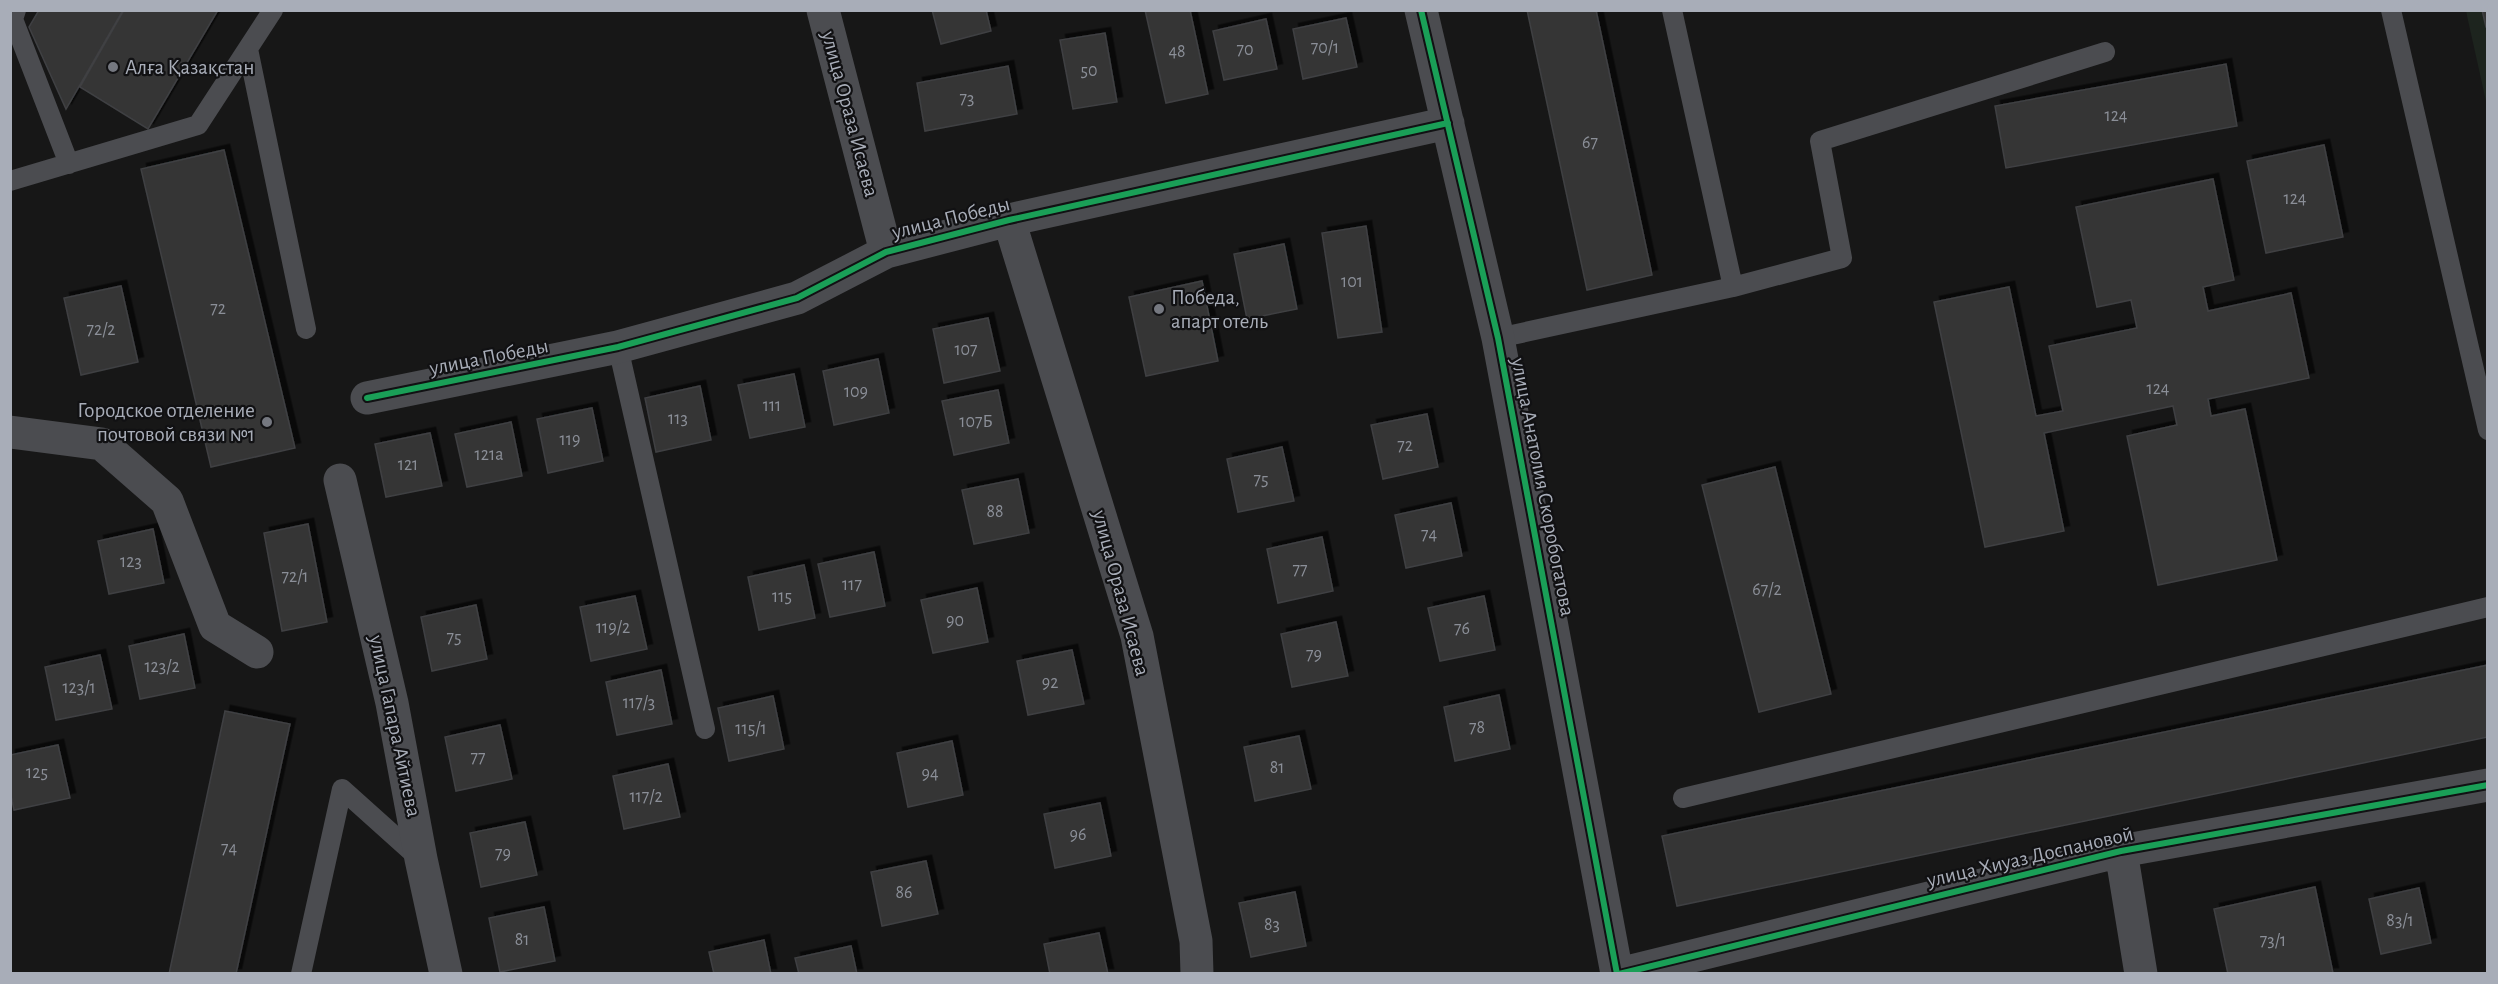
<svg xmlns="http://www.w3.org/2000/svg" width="2498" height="984" font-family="'Alegreya Sans',sans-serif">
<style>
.green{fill:#1d241e}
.building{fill:#353536;stroke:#3f4043;stroke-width:1.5;filter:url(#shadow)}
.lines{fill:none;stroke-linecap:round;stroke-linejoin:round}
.lane{stroke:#4b4c50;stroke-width:20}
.street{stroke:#4b4c50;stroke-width:33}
.cycleway-casing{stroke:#111113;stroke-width:10}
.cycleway{stroke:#1a9f57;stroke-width:6}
.poi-dot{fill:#757880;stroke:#111113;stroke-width:2}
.labels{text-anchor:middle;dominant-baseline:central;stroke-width:4.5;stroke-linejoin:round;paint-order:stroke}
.number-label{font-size:18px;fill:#8b8f98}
.poi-label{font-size:21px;fill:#a8adb8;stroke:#111113;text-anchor:start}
.street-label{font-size:21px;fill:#a8adb8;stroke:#111113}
</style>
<defs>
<filter id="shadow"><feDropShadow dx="5.5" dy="-5.5" stdDeviation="0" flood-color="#0009"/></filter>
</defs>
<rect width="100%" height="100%" fill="#171717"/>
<path class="green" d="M2466 11H2487V106Z"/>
<path class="building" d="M39 10H123L66 109 29 27Z
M124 10H218L148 129 80 87Z
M932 10H986L991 31 941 44Z
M1145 10H1190L1208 94 1166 103Z
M1527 10H1596L1652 275 1587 290Z
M2482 10H2488V27H2486Z
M1346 18 1357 67 1303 79 1293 29Z
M1266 19 1277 69 1224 80 1213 31Z
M1105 33 1117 102 1073 109 1060 40Z
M2226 64 2237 126 2006 168 1995 106Z
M1008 66 1017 114 925 131 917 83Z
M2324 145 2343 237 2266 253 2247 161Z
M224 150 295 448 211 467 141 169Z
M2213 179 2234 280 2203 287 2208 311 2291 293 2309 378 2208 399 2211 416 2245 409 2277 560 2158 585 2127 436 2177 425 2173 406 2044 433 2064 531 1985 547 1934 302 2009 287 2036 416 2063 411 2049 346 2137 328 2131 300 2097 307 2076 207Z
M1366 226 1382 332 1338 338 1322 233Z
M1284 244 1297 309 1247 319 1234 254Z
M1202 281 1218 361 1146 376 1129 297Z
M121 286 138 362 81 375 64 298Z
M988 318 1000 371 944 383 933 329Z
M878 359 889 413 834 425 823 371Z
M794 374 805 427 750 438 738 385Z
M700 386 711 440 656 452 645 398Z
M998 390 1009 443 954 455 942 401Z
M592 408 603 461 548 473 537 419Z
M1427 414 1438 467 1383 479 1371 425Z
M511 422 522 476 467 487 455 434Z
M430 433 442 486 386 497 375 444Z
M1282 447 1294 501 1238 512 1227 459Z
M1775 467 1831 694 1759 712 1702 485Z
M1018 479 1029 533 974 544 962 490Z
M1451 503 1462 556 1406 568 1395 515Z
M308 524 327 622 282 631 264 533Z
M153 529 164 583 109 594 98 541Z
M1322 537 1333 591 1278 603 1267 549Z
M874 552 885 606 830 617 818 564Z
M804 565 815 618 759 630 748 577Z
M977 588 988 642 933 653 921 600Z
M635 596 647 649 591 661 580 607Z
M1484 596 1495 650 1440 661 1428 608Z
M476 605 487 659 432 671 421 617Z
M1336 622 1348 676 1292 687 1281 634Z
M184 634 195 688 140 699 129 646Z
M1072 650 1084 704 1028 715 1017 661Z
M100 655 112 709 56 720 45 667Z
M2488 665V737L1677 906 1662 836Z
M661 670 672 724 617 735 606 682Z
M1499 695 1510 749 1455 761 1444 707Z
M773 696 784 749 729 761 718 708Z
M225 711 290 724 236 974H169Z
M500 725 512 779 456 791 445 737Z
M1299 736 1311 789 1255 801 1244 747Z
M952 741 963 795 908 807 897 753Z
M58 745 70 798 14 810 10 791V755Z
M668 764 680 817 624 829 613 776Z
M1100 803 1111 856 1055 868 1044 814Z
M525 822 537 875 481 887 470 833Z
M926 861 938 914 882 926 871 872Z
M2315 887 2333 973 2228 974 2214 909Z
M2419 888 2431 943 2381 954 2369 899Z
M1295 892 1306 946 1251 957 1239 903Z
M544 907 555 961 500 972 489 918Z
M1099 933 1108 974H1050L1044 944Z
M764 940 771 974H714L709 952Z
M851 946 857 974H799L795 958Z"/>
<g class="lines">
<path class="lane" d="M16 10 13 19 69 164
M2391 10 2488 430
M248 49 306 329
M10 181 198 125 273 10
M1733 287 1842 258 1820 141 2105 52
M1498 338 1733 287 1672 10
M618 347 705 729
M1683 798 2488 607
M301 974 342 789 420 859"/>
<path class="street" d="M823 10 886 252
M1421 10 1498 338 1617 974
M1009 220 1137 636 1196 941 1197 974
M367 398 618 347 797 298 886 252 1009 220 1448 123
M10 432 102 444 167 501 215 626 257 652
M340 480 392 703 421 859 446 974
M2121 851 2141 974
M1619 974 2121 851 2488 785"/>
<defs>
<path id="cycleway" d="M1421 10 1498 338 1617 974
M367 398 618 347 797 298 886 252 1009 220 1448 123
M1619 974 2121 851 2488 785"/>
</defs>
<use href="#cycleway" class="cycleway-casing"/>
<use href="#cycleway" class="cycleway"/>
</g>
<g class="poi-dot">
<circle cx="113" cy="67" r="6"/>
<circle cx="1159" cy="309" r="6"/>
<circle cx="267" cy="422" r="6"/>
</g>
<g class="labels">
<g class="number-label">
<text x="1325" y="48">70/1</text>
<text x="1245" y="50">70</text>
<text x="1177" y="52">48</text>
<text x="1089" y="71">50</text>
<text x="967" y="99">73</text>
<text x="2116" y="116">124</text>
<text x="1590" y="143">67</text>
<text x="2295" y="199">124</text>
<text x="1352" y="282">101</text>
<text x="218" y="309">72</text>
<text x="101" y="330">72/2</text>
<text x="966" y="350">107</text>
<text x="2158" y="389">124</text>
<text x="856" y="392">109</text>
<text x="772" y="406">111</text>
<text x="678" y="419">113</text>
<text x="976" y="422">107Б</text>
<text x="570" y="440">119</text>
<text x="1405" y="446">72</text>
<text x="489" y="455">121а</text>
<text x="408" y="465">121</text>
<text x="1261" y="480">75</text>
<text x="995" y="512">88</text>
<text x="1429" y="535">74</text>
<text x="131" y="562">123</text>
<text x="1300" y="570">77</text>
<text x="295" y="577">72/1</text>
<text x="852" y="585">117</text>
<text x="1767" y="590">67/2</text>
<text x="782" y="597">115</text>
<text x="955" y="621">90</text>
<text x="613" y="628">119/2</text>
<text x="1462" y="629">76</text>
<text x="454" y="638">75</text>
<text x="1314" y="655">79</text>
<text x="162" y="667">123/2</text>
<text x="1050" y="683">92</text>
<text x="79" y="688">123/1</text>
<text x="639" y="703">117/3</text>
<text x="1477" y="728">78</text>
<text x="751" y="729">115/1</text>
<text x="478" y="758">77</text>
<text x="1277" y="768">81</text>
<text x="37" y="773">125</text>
<text x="930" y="774">94</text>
<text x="646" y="797">117/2</text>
<text x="1078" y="835">96</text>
<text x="229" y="849">74</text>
<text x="503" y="854">79</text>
<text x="904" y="893">86</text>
<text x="2400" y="921">83/1</text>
<text x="1272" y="925">83</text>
<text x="522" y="940">81</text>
<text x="2273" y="941">73/1</text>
</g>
<g class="poi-label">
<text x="125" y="67">Алға Қазақстан</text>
<text x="1171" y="297">Победа,<tspan x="1171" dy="24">апарт отель</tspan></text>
<text x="255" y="410" text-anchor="end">Городское отделение<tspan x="255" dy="24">почтовой связи №1</tspan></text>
</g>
<g class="street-label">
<text transform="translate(850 114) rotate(75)">улица Ораза Исаева</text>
<text transform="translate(951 218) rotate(-14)">улица Победы</text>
<text transform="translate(489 357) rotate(-11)">улица Победы</text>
<text transform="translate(1543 487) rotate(79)">улица Анатолия Скоробогатова</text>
<text transform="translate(1121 593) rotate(75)">улица Ораза Исаева</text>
<text transform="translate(395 726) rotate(78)">улица Гапара Айтиева</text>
<text transform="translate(2030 857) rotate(-13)">улица Хиуаз Доспановой</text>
</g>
</g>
<rect width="2498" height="984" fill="none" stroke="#a8adb8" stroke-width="24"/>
</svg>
